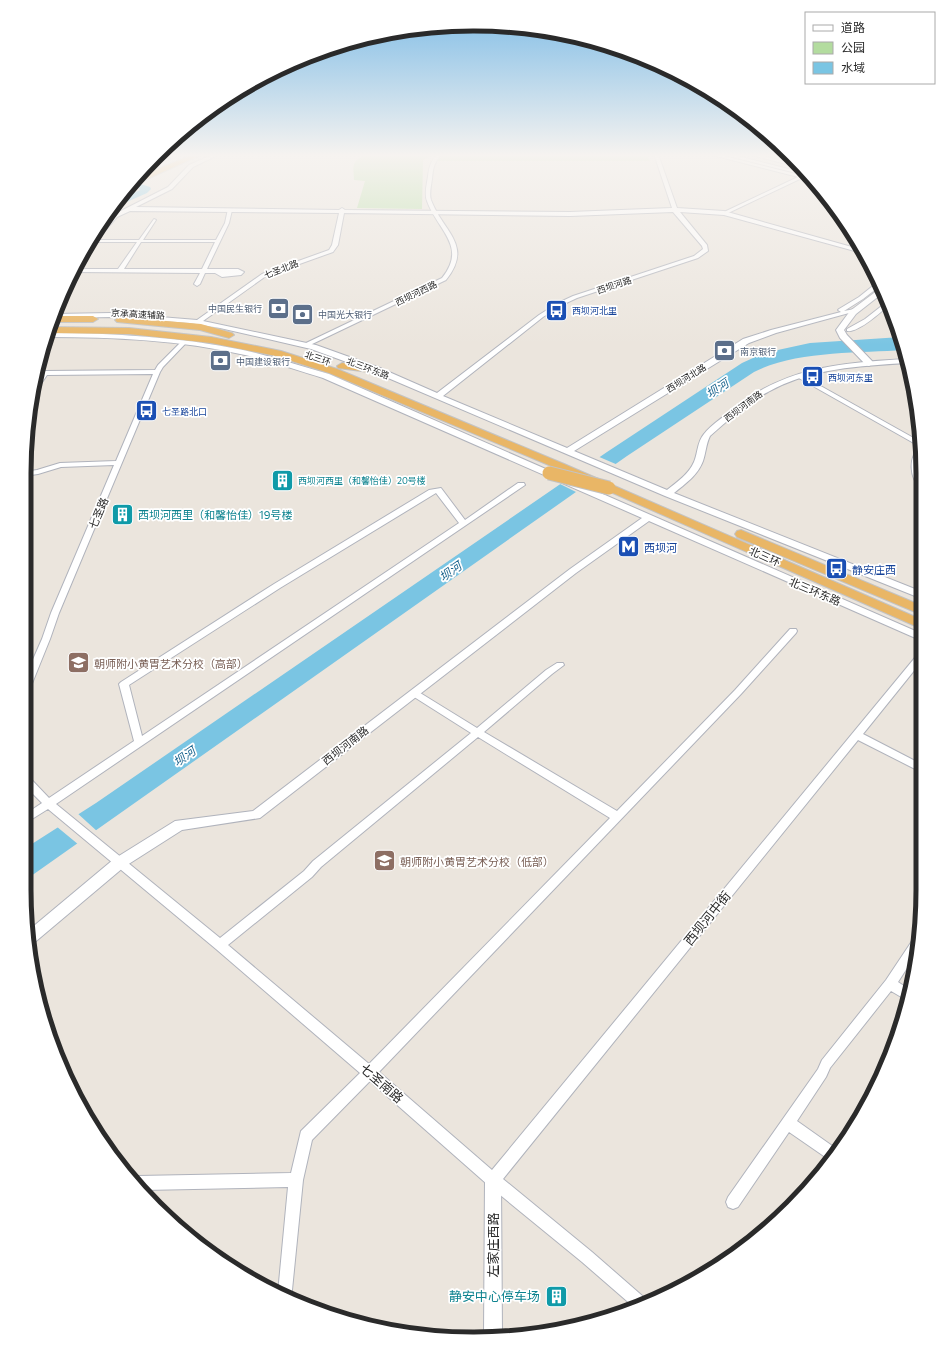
<svg xmlns="http://www.w3.org/2000/svg" width="947" height="1363" font-family="Commissioner,'Noto Sans SC',sans-serif">
<style>
.green{fill:#b3dc9f}
.water{fill:#7ac5e3}
.pier{fill:#ebe5dd}
.lines{fill:none;stroke-linecap:round;stroke-linejoin:round}
.minor-casing{stroke:#b0b3bc;stroke-width:2}
.tertiary-casing{stroke:#b0b3bc;stroke-width:2}
.secondary-casing{stroke:#b0b3bc;stroke-width:2}
.trunk-casing{stroke:#c3c3c3;stroke-width:2}
.minor{fill:#fff;fill-rule:evenodd}
.tertiary{fill:#fff;fill-rule:evenodd}
.secondary{fill:#fff;fill-rule:evenodd}
.trunk{fill:#e9b666;fill-rule:evenodd}
.rail-casing{stroke:#a0a3b2;stroke-width:2.5}
.rail{stroke:#fff;stroke-width:1.5;stroke-dasharray:4.5;stroke-linecap:butt}
.trunk-bridge-casing{stroke:#c3c3c3;stroke-width:15;stroke-linecap:butt}
.trunk-bridge{stroke:#e9b666;stroke-width:13}
.labels{text-anchor:middle;dominant-baseline:central;stroke-width:3.5;stroke-linejoin:round;paint-order:stroke}
.far-street-label{font-size:9px;fill:#2a2a2a;stroke:#fff}
.far-service-label{font-size:9px;fill:#4e5e75;stroke:#fff;text-anchor:start}
.far-transit-label{font-size:9px;fill:#164399;stroke:#fff;text-anchor:start}
.far-culture-label{font-size:9px;fill:#0d838f;stroke:#fff;text-anchor:start}
.street-label{font-size:11px;fill:#2a2a2a;stroke:#fff}
.culture-label{font-size:11px;fill:#0d838f;stroke:#fff;text-anchor:start}
.transit-label{font-size:11px;fill:#164399;stroke:#fff;text-anchor:start}
.education-label{font-size:11px;fill:#785e54;stroke:#fff;text-anchor:start}
.water-label{font-size:12px;font-style:italic;fill:#1a648e;stroke:#fff}
.near-street-label{font-size:13px;fill:#2a2a2a;stroke:#fff}
.near-culture-label{font-size:13px;fill:#0d838f;stroke:#fff;text-anchor:end}
.rim{fill:none;stroke:#2a2a2a;stroke-width:5}
</style>
<rect width="100%" height="100%" fill="#ebe5dd"/>
<path class="green" d="M433 154 423 160 422 209 357 208 365 181 354 180C354 173 351 164 358 159 369 150 417 154 433 154Z
M446 154H646L650 161H435Z
M759 154H787L798 165Z"/>
<path class="water" d="M134 182 150 187 151 189 147 193 111 209 116 201 140 190 138 187 131 185Z
M901 337 904 350C859 353 794 351 754 372L627 456 24 881V849L96 803 607 452 742 363 764 353 810 343Z"/>
<path class="pier" d="M597 456 618 465 578 493 558 483Z
M76 812 98 832 79 845 56 826Z"/>
<g class="lines">
<defs>
<path id="minor" d="M438 154H442C434 162 433 168 432 179 431 186 429 194 431 200 443 232 474 245 446 280L308 346H304V344L442 278C468 246 437 230 427 201 424 193 427 184 428 176 429 167 431 160 438 154Z
M800 176 804 177 726 214 722 213Z
M228 209 232 210 229 223 207 269H238L244 272 241 275 222 277 215 273H205L200 284 197 286 194 284 200 273 73 272 74 269H118L137 242H92V240H139L154 219 156 220 143 240H216L225 223ZM141 242H215L202 269H124Z
M181 342 186 343 163 367 160 372 59 613 50 639 29 691 24 694V680L42 639 51 613 114 465 61 467 38 474 24 476V472L37 470 60 463 116 461 153 374 47 375 34 394 32 395 33 387 43 372 45 371 155 370 158 365Z
M797 375H801L919 441V446L797 377Z
M919 450V461L917 466 919 472 920 486C910 481 908 455 919 450Z
M518 483H524L525 485 56 804 220 938 304 871 313 861 471 733 411 695 409 693 411 691H417L477 728 546 670 557 663H563L564 665 552 674 484 732 617 811 735 690 790 629H796L797 631 796 633 741 694 379 1072 492 1170 918 654 921 653V662L863 734 921 764V772L858 740 503 1179 592 1252 647 1300 648 1303 635 1308 582 1262 488 1185 370 1081 312 1140 303 1180 291 1300 278 1293 288 1187 144 1190 134 1178 138 1176 291 1173 301 1131 360 1073 216 949 48 809 24 824V815L42 803 24 785V775L28 776 49 798 134 741 119 684 121 682 274 584 429 490 441 488 465 520ZM436 493 459 523 142 736 129 685 280 588ZM478 737 610 818 369 1064 228 945 312 877 321 867Z
M919 937 916 954 898 982 910 990 908 1001 891 991 830 1068 826 1077 797 1121 838 1150 831 1161 789 1132 738 1207 733 1209 728 1207 726 1202 728 1197 818 1069 822 1060 886 980 914 938Z"/>
<path id="tertiary" d="M214 154H220L193 167 172 189 136 207 339 210 342 208 345 210 570 212 672 208 654 154H658L677 208 724 211 859 249 862 253 724 215 680 212 707 245 708 251 698 258 577 298 562 305 543 317 443 396 567 448 743 339 771 330 841 312 838 310 839 309 859 297 879 281 881 285 863 299 844 311 860 308V310L776 333 749 343 574 451 667 490C677 482 689 474 694 462 698 453 697 442 704 434 711 425 721 419 729 412 784 367 838 363 906 359L907 363C860 366 810 368 768 392 747 403 728 420 710 436 706 444 706 452 703 461 698 475 685 484 674 493L920 591V598L665 496 374 372 311 349 220 328 190 323 111 317 53 318 54 314 111 313 197 320 262 274 329 250 332 245 339 213 130 211 117 217 82 257 80 258 88 243 113 215 168 187 189 165ZM673 212 702 246 703 249 694 256 573 296 558 303 539 315 437 393 380 368 316 345 203 321 266 276 333 252 338 245 344 213 570 216Z
M708 154H716L812 178 814 181Z
M747 154H755L799 165 802 168Z
M888 301 889 305C880 313 858 333 847 331V329L865 319Z
M49 333C114 333 179 337 243 350 272 356 300 366 329 374L920 633V640L649 521 576 573 260 818 182 830 124 867 35 942 31 944 29 930 114 859 175 821 253 811 570 569 642 518 323 378C297 370 271 361 245 355 180 340 114 337 48 337Z
M493 1172 499 1174 501 1180 502 1335H484L485 1180 487 1174Z"/>
<path id="secondary" d="M720 154H730L808 174 812 177Z
M882 287 884 292 856 314 844 330 847 335 872 361 873 363 869 366 866 365 840 338 836 330 850 311Z"/>
<path id="trunk" d="M194 154H203L138 183H133L138 177Z
M54 316H93L98 319 93 322H53Z
M120 317 201 324 232 333 234 335 229 338 200 330 117 322 115 320Z
M50 327 129 328 211 337 281 351 337 369 564 464 920 619V628L556 468 329 373 276 356 211 343 129 334 50 333H49Z
M342 363 377 367 382 370 377 373 338 368 337 366Z
M741 530 920 605V614L737 537 735 534 737 531Z"/>
</defs>
<use href="#minor" class="minor-casing"/>
<use href="#tertiary" class="tertiary-casing"/>
<use href="#secondary" class="secondary-casing"/>
<use href="#trunk" class="trunk-casing"/>
<use href="#minor" class="minor"/>
<use href="#tertiary" class="tertiary"/>
<use href="#secondary" class="secondary"/>
<use href="#trunk" class="trunk"/>
<defs>
<path id="rail" d="M146 168 181 154"/>
</defs>
<use href="#rail" class="rail-casing"/>
<use href="#rail" class="rail"/>
<defs>
<path id="trunk-bridge" d="M549 473 609 488"/>
</defs>
<use href="#trunk-bridge" class="trunk-bridge-casing"/>
<use href="#trunk-bridge" class="trunk-bridge"/>
</g>
<linearGradient id="sky" x2="0" y2="1"><stop stop-color="#7cbbe6"/><stop offset="0.45" stop-color="#f6f3f0"/><stop offset="1" stop-color="#f6f3f0" stop-opacity="0"/></linearGradient>
<rect width="947" height="345" fill="url(#sky)"/>
<defs>
<symbol id="bank-square" viewBox="-11 -11 22 22"><rect x="-9" y="-9" width="18" height="18" rx="4" fill="#5c6f8a" stroke="#fff"/><path d="M-6-4H6V4H-6ZM0-2.3a2.3 2.3 0 1 0 0 4.6a2.3 2.3 0 1 0 0-4.6Z" fill="#fff"/></symbol>
<symbol id="bus-square" viewBox="-11 -11 22 22"><rect x="-9" y="-9" width="18" height="18" rx="4" fill="#1a4fb4" stroke="#fff"/><path d="M-5-6H5V4H4V6H2V4H-2V6H-4V4H-5ZM-3.5-4V0h7V-4ZM-3.5 1.2v1.5H-2V1.2ZM2 1.2v1.5H3.5V1.2Z" fill="#fff"/></symbol>
<symbol id="building-square" viewBox="-11 -11 22 22"><rect x="-9" y="-9" width="18" height="18" rx="4" fill="#0f9aa8" stroke="#fff"/><path d="M-4-6H4V6H1V3H-1V6H-4ZM-2.5-4.3h1.7v1.8h-1.7ZM.8-4.3h1.7v1.8H.8ZM-2.5-1h1.7V.8h-1.7ZM.8-1h1.7V.8H.8Z" fill="#fff"/></symbol>
<symbol id="metro-square" viewBox="-11 -11 22 22"><rect x="-9" y="-9" width="18" height="18" rx="4" fill="#1a4fb4" stroke="#fff"/><path d="M-5.5 5V-5H-3L0 0L3-5H5.5V5H3V-.5L0 4L-3-.5V5Z" fill="#fff"/></symbol>
<symbol id="school-square" viewBox="-11 -11 22 22"><rect x="-9" y="-9" width="18" height="18" rx="4" fill="#8d6e63" stroke="#fff"/><path d="M0-5L7-2L0 1L-7-2ZM-4 1L0 2.5L4 1V4Q0 6-4 4Z" fill="#fff"/></symbol>
</defs>
<g fill-rule="evenodd">
<use href="#bank-square" x="266" y="296" width="25" height="25"/>
<use href="#bus-square" x="544" y="298" width="25" height="25"/>
<use href="#bank-square" x="290" y="302" width="25" height="25"/>
<use href="#bank-square" x="712" y="338" width="25" height="25"/>
<use href="#bank-square" x="208" y="348" width="25" height="25"/>
<use href="#bus-square" x="800" y="364" width="25" height="25"/>
<use href="#bus-square" x="134" y="398" width="25" height="25"/>
<use href="#building-square" x="270" y="468" width="25" height="25"/>
<use href="#building-square" x="110" y="502" width="25" height="25"/>
<use href="#metro-square" x="616" y="534" width="25" height="25"/>
<use href="#bus-square" x="824" y="556" width="25" height="25"/>
<use href="#school-square" x="66" y="650" width="25" height="25"/>
<use href="#school-square" x="372" y="848" width="25" height="25"/>
<use href="#building-square" x="544" y="1284" width="25" height="25"/>
</g>
<g class="labels">
<g class="far-street-label">
<text transform="translate(281 269) rotate(-21)">七圣北路</text>
<text transform="translate(614 285) rotate(-18)">西坝河路</text>
<text transform="translate(416 293) rotate(-26)">西坝河西路</text>
<text transform="translate(138 314) rotate(3)">京承高速辅路</text>
<text transform="translate(318 358) rotate(19)">北三环</text>
<text transform="translate(368 368) rotate(21)">北三环东路</text>
<text transform="translate(686 378) rotate(-32)">西坝河北路</text>
<text transform="translate(743 406) rotate(-37)">西坝河南路</text>
</g>
<g class="far-service-label">
<text x="262" y="308" text-anchor="end">中国民生银行</text>
<text x="318" y="314">中国光大银行</text>
<text x="740" y="351">南京银行</text>
<text x="236" y="361">中国建设银行</text>
</g>
<g class="far-transit-label">
<text x="572" y="310">西坝河北里</text>
<text x="828" y="377">西坝河东里</text>
<text x="162" y="411">七圣路北口</text>
</g>
<g class="far-culture-label">
<text x="298" y="480">西坝河西里（和馨怡佳）20号楼</text>
</g>
<g class="street-label">
<text transform="translate(98 513) rotate(-67)">七圣路</text>
<text transform="translate(765 556) rotate(24)">北三环</text>
<text transform="translate(815 591) rotate(23)">北三环东路</text>
<text transform="translate(345 745) rotate(-38)">西坝河南路</text>
</g>
<g class="culture-label">
<text x="138" y="514">西坝河西里（和馨怡佳）19号楼</text>
</g>
<g class="transit-label">
<text x="644" y="547">西坝河</text>
<text x="852" y="569">静安庄西</text>
</g>
<g class="education-label">
<text x="94" y="663">朝师附小黄胄艺术分校（高部）</text>
<text x="400" y="861">朝师附小黄胄艺术分校（低部）</text>
</g>
<g class="water-label">
<text transform="translate(717 388) rotate(-34)">坝河</text>
<text transform="translate(450 571) rotate(-35)">坝河</text>
<text transform="translate(184 756) rotate(-35)">坝河</text>
</g>
<g class="near-street-label">
<text transform="translate(707 918) rotate(-51)">西坝河中街</text>
<text transform="translate(382 1083) rotate(41)">七圣南路</text>
<text transform="translate(493 1245) rotate(-90)">左家庄西路</text>
</g>
<g class="near-culture-label">
<text x="540" y="1296">静安中心停车场</text>
</g>
</g>
<path d="M0 0H947V1363H0ZM473 31H474A442 442 0 0 1 916 473V890A442 442 0 0 1 474 1332H473A442 442 0 0 1 31 890V473A442 442 0 0 1 473 31Z" fill="#fff" fill-rule="evenodd"/>
<path class="rim" d="M473 31H474A442 442 0 0 1 916 473V890A442 442 0 0 1 474 1332H473A442 442 0 0 1 31 890V473A442 442 0 0 1 473 31Z"/>
<rect x="805" y="12" width="130" height="72" fill="#ffffff" stroke="#aaaaaa"/>
<rect x="813" y="25" width="20" height="6" fill="#ffffff" stroke="#aaaaaa"/>
<text x="841" y="32" font-size="12" fill="#2a2a2a">道路</text>
<rect x="813" y="42" width="20" height="12" fill="#b3dc9f" stroke="#aaaaaa"/>
<text x="841" y="52" font-size="12" fill="#2a2a2a">公园</text>
<rect x="813" y="62" width="20" height="12" fill="#7ac5e3" stroke="#aaaaaa"/>
<text x="841" y="72" font-size="12" fill="#2a2a2a">水域</text>
</svg>
